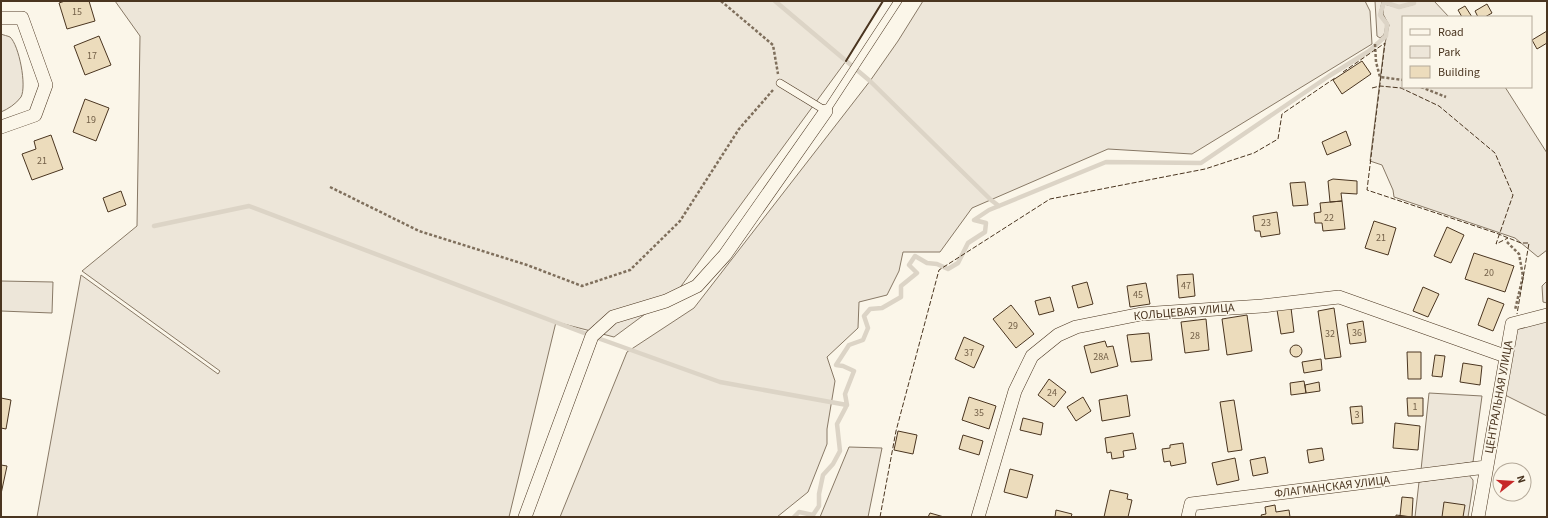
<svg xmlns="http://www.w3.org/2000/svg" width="1548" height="518" font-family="'Source Sans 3',sans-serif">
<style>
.green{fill:#ede6d9;stroke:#887966}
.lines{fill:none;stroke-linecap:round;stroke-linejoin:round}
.stream{stroke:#dcd4c6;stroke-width:4.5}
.building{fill:#ecdcbc;stroke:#4a3520}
.service-casing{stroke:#4a3520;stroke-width:8}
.minor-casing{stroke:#4a3520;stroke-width:14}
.path{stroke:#7f6f5c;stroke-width:2.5;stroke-dasharray:3 2;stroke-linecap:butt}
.service{stroke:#fbf6e9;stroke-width:7}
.minor{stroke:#fbf6e9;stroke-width:13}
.fence{stroke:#4a3520;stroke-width:1;stroke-dasharray:5 2;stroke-linecap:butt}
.wall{stroke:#4a3520;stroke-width:2}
.labels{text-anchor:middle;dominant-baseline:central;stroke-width:3;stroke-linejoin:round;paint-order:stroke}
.number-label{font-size:10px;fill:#725f47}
.street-label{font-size:12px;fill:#4a3520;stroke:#fbf6e9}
</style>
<rect width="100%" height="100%" fill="#fbf6e9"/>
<path class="green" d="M115 1H883L846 61 679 289 614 337 556 322 509 517H37L81 275 218 374 220 371 82 271 137 226 140 36Z
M923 1H1365L1370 11 1372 44 1192 154 1108 149 972 208 940 252H903L899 271 887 295 859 302 858 328 827 357 835 381 827 429V444L808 492 777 517H560L627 352 694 308 870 81 898 41Z
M1375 1H1411L1412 3 1399 6 1382 2 1379 15 1386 25 1384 35 1380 38 1377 36Z
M1414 1H1434L1449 17H1403V87H1505L1547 153V250L1538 257 1515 238 1394 197 1393 190 1382 165 1370 161 1384 48 1389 25 1383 14 1384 4 1400 8 1415 4Z
M1 34C3 35 8 36 10 37 19 45 27 86 21 97 16 104 8 109 1 112Z
M1 281 53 282 52 313 1 311Z
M1547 281V303L1543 302 1542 286Z
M1547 321V416L1501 393 1514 329Z
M1429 393 1482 396 1473 462 1421 470Z
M849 447 882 448 868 517H820Z
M1469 475 1473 480V485L1468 517H1415L1419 482Z"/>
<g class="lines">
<path class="stream" d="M775 1 870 81 991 200 999 206
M154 226 249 206 592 336 720 382 847 405
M794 517 799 512 813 515 819 506V494L823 475 833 464 840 451 837 424 847 405 845 394 854 371 843 366 836 365 849 345 863 340 868 328 864 316 870 309 882 308 901 297V286L917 273 909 265 915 256 927 263 937 264 948 269 958 263 968 243 985 232 986 223 974 220 989 210 1106 162 1201 163 1329 76 1369 51 1386 36 1387 24 1380 15 1384 2 1399 7 1414 3 1413 1"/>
</g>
<path class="building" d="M65 1H89L95 21 67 29 59 3Z
M1487 4 1492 13 1485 17H1478L1475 11Z
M1465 6 1472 17H1462L1458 10Z
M1547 31V43L1537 49 1532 40Z
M99 36 111 65 85 75 74 46Z
M1362 61 1371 74 1342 94 1333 80Z
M85 99 109 108 96 141 73 132Z
M1346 131 1351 145 1327 155 1322 142Z
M51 135 63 169 32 180 22 154 36 149 34 141Z
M1333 179 1357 181V194L1341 193 1342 201 1330 202 1328 181Z
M1305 182 1308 205 1293 206 1290 183Z
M121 191 126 205 108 212 103 198Z
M1342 201 1345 229 1323 231 1322 223H1315L1314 213 1321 212 1320 203Z
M1277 212 1280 234 1261 237 1260 231H1255L1253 216Z
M1374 221 1396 228 1388 255 1365 248Z
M1447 227 1464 235 1451 263 1434 256Z
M1474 253 1514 266 1505 292 1465 279Z
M1193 274 1195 296 1179 298 1177 275Z
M1087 282 1093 304 1078 308 1072 286Z
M1146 283 1150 304 1130 307 1127 286Z
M1423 287 1439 294 1428 317 1413 311Z
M1050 297 1054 311 1039 315 1035 301Z
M1488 298 1504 304 1493 331 1478 325Z
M1011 305 1034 334 1016 348 993 319Z
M1291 308 1294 332 1281 334 1277 310Z
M1334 308 1341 357 1325 359 1318 311Z
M1247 315 1252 351 1227 355 1222 319Z
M1206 319 1209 350 1185 353 1181 322Z
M1363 321 1366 342 1350 344 1347 324Z
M1149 333 1152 360 1131 362 1127 335Z
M964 337 984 346 974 368 955 359Z
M1105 341 1107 347 1113 346 1118 366 1091 373 1084 346Z
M1290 351a6 6 0 1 1 12 0a6 6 0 1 1-12 0Z
M1407 352H1421V379H1408Z
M1435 355 1445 356 1442 377 1432 376Z
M1321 359 1322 370 1304 373 1302 362Z
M1463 363 1482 366 1480 385 1460 382Z
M1049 379 1066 392 1054 407 1038 395Z
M1304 381 1306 393 1291 395 1290 383Z
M1319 382 1320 391 1306 393 1305 385Z
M1127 395 1130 416 1102 421 1099 400Z
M969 397 996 406 989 429 962 420Z
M1083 397 1091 411 1076 421 1067 407Z
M1 398 11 400 6 429 1 428Z
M1407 398H1423V416H1408Z
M1234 400 1242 450 1228 452 1220 402Z
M1362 406 1363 423 1352 424 1350 407Z
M1023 418 1043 423 1041 435 1020 430Z
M1395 423 1420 426 1418 450 1393 448Z
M898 431 917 435 913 454 894 450Z
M1133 433 1136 449 1123 451 1124 457 1112 459 1111 452 1107 453 1105 438Z
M963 435 983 441 979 455 959 449Z
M1183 443 1186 463 1171 466 1170 461 1164 462 1162 449 1170 448V445Z
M1322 448 1324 460 1309 463 1307 450Z
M1265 457 1268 473 1253 476 1250 460Z
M1235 458 1239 480 1217 485 1212 463Z
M1 465 7 466 1 494Z
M1010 469 1033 475 1027 498 1004 492Z
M1110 490 1128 494 1127 499 1132 500 1128 517H1104Z
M1402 497 1413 498 1412 517 1400 516Z
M1444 502 1465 505 1463 517H1442Z
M1275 505 1276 512 1289 510 1290 517H1262L1261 515 1266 514 1265 507Z
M1056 510 1072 514 1071 517H1055Z
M930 513 944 517H928Z
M1396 515 1412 517H1396Z"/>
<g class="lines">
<defs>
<path id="service" d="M780 83 826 111 898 1"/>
<path id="minor" d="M1 18H22L46 85 35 115 1 127
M525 517 592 336 613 317 666 301 697 286 725 255 826 111
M978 517 1015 391 1032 356 1058 335 1076 327 1141 314 1262 306 1339 297 1505 356
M1188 517 1191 504 1486 467
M1478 517 1512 324 1547 315"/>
</defs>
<use href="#service" class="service-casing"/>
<use href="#minor" class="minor-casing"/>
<path class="path" d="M721 1 773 45 778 74
M1375 44 1376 62 1380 77 1403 80
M1421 87 1446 97
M330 187 419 231 527 265 582 286 630 270 680 221 739 129 773 90
M1507 242 1519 254 1523 276 1515 310"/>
<use href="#service" class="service"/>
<use href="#minor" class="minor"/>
<path class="fence" d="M1343 72 1385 43 1367 190 1496 233 1521 243H1529L1517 314
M1372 88 1380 86 1401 88 1439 106 1495 153 1513 195 1496 244 1508 238
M880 517 896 431 939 270 1050 199 1205 169 1254 153 1278 139 1282 114 1335 78"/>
<path class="wall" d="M846 61 883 1"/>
</g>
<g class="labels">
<g class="number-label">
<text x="77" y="12">15</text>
<text x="92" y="56">17</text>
<text x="91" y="120">19</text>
<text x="42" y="161">21</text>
<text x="1329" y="218">22</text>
<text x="1266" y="223">23</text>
<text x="1381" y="238">21</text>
<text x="1489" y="273">20</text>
<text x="1186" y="286">47</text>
<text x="1138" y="295">45</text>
<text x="1013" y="326">29</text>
<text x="1357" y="333">36</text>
<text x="1330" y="334">32</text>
<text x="1195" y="336">28</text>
<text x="969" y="353">37</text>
<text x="1101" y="357">28А</text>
<text x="1052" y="393">24</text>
<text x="1415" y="407">1</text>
<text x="979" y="413">35</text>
<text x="1357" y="415">3</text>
</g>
<g class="street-label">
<text transform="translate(1184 312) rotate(-5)">КОЛЬЦЕВАЯ УЛИЦА</text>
<text transform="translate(1499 397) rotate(-80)">ЦЕНТРАЛЬНАЯ УЛИЦА</text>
<text transform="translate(1332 487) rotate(-7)">ФЛАГМАНСКАЯ УЛИЦА</text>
</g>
</g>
<rect width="1548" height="518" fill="none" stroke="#4a3520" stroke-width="4"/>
<rect x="1402" y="16" width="130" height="72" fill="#fbf6e9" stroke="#b4a999"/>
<rect x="1410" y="29" width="20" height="6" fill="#fbf6e9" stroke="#b4a999"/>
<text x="1438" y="36" font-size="12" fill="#4a3520">Road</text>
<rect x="1410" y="46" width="20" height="12" fill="#ede6d9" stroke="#b4a999"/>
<text x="1438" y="56" font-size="12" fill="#4a3520">Park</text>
<rect x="1410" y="66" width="20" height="12" fill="#ecdcbc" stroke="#b4a999"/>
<text x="1438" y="76" font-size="12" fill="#4a3520">Building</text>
<g transform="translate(1512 482) rotate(73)"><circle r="19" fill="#fbf6e9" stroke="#b4a999"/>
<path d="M0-3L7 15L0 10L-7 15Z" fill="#c62828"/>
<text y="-6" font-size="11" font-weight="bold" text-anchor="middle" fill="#4a3520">N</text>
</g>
</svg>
